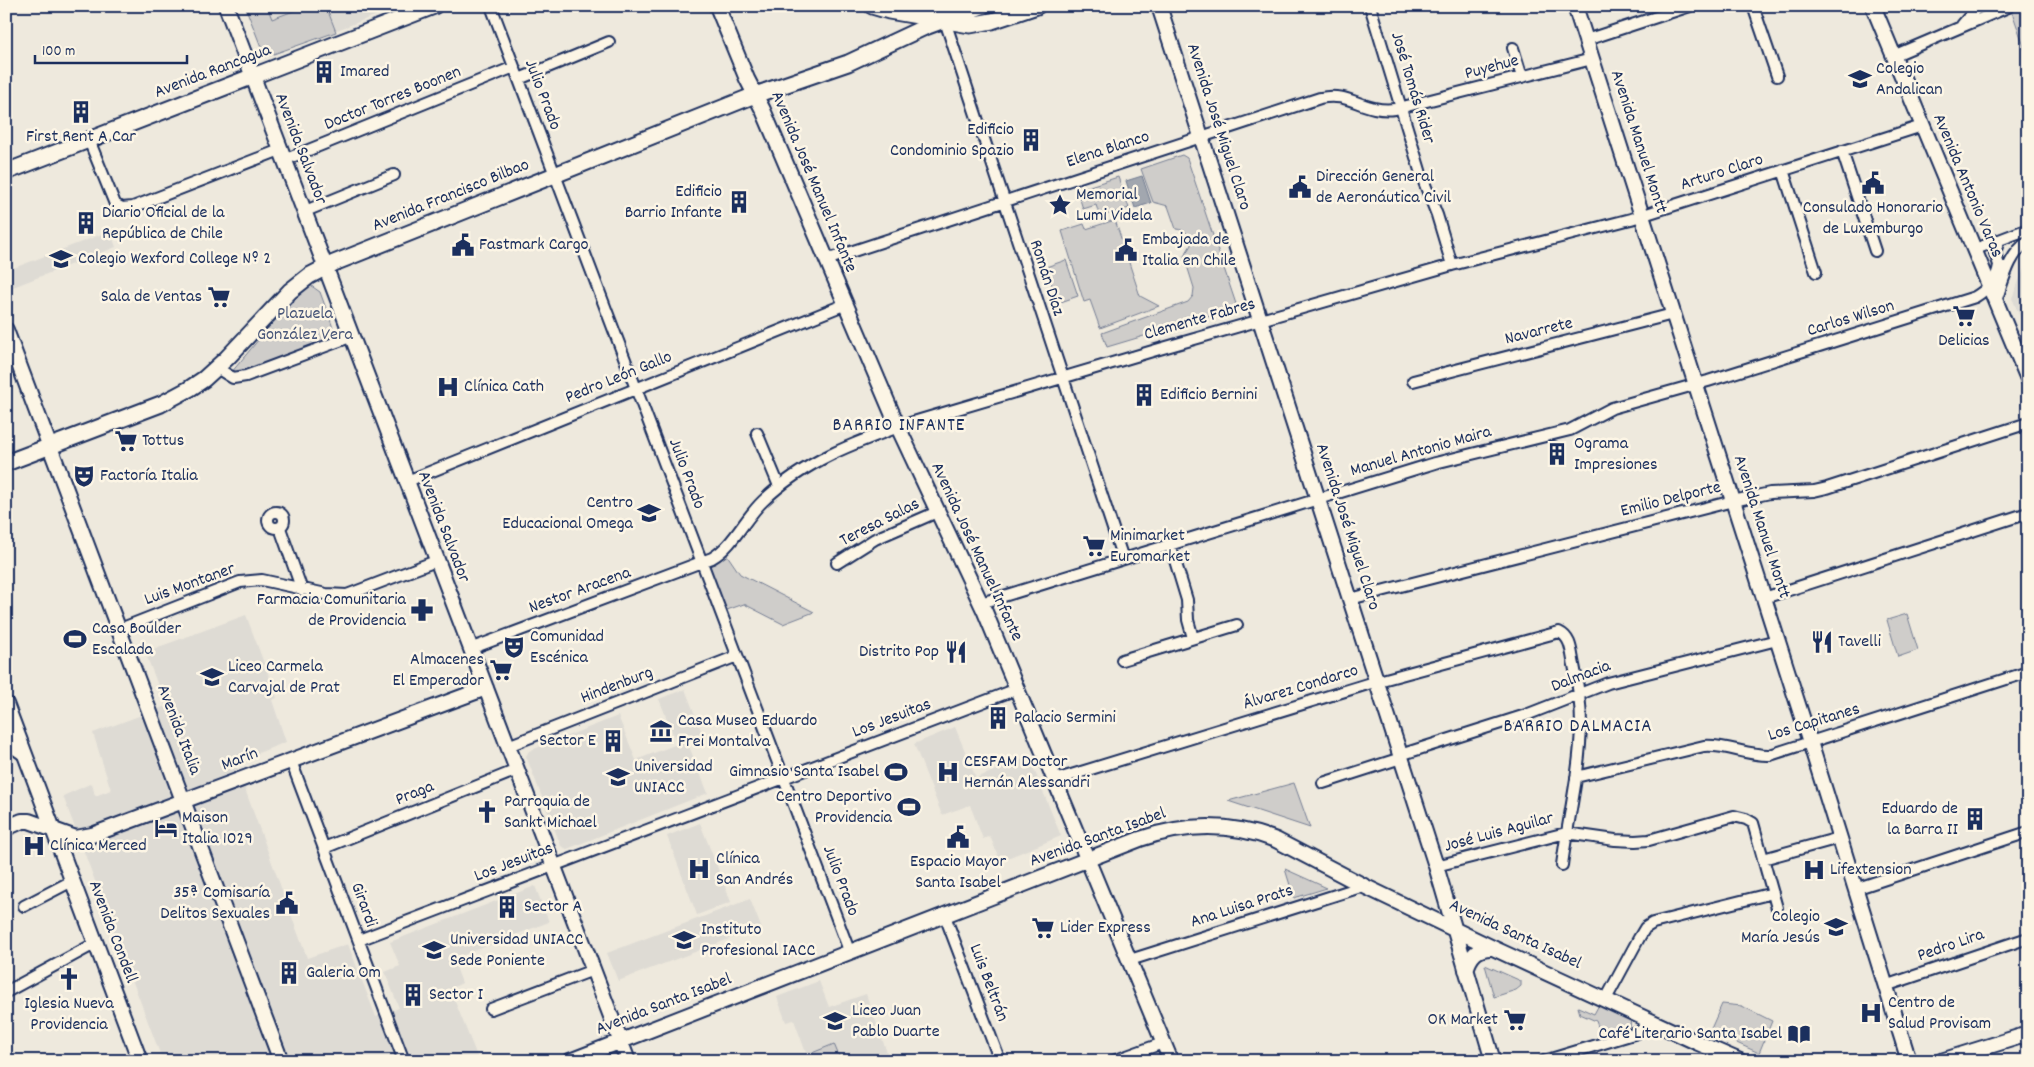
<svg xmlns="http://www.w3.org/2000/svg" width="2034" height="1067" font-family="Dekko,sans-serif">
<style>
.built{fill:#dedbd4}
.green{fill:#cfcdca;stroke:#757e94}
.water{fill:#a2a7af;stroke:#6c778f}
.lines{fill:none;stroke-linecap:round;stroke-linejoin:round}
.street-casing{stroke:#1b2f5e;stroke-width:14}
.secondary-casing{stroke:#1b2f5e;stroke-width:18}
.primary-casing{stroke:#1b2f5e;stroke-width:19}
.street{stroke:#fcf5e5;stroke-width:10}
.secondary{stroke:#fcf5e5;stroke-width:14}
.primary{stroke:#fcf5e5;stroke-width:15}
.labels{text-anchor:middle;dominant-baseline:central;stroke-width:5;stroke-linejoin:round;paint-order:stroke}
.street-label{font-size:18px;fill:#1b2f5e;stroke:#fcf5e5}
.poi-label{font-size:18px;fill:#1b2f5e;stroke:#fcf5e5;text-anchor:start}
.park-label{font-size:18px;fill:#485679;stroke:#fcf5e5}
.neighbourhood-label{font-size:19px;letter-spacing:1px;fill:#1b2f5e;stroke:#fcf5e5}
</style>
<rect width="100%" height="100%" fill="#eee9dd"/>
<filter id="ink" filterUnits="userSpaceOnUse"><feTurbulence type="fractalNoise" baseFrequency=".02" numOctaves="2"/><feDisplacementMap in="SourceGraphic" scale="10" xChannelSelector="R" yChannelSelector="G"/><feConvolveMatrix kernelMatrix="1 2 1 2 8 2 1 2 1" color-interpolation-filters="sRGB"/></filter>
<g filter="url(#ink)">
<path class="built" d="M245 6H401L265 57Z
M110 231 116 247 8 289 6 271Z
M2028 264V336L2012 298 2023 271Z
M246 615 277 698 272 700 286 742 235 762 307 958 348 944 376 1017 399 1008 385 972 400 966 390 942 535 886 549 922 453 959 462 983 450 989 479 1061H159L162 1059 63 796 92 783 95 796 111 790 93 733 166 706 145 652Z
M685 689 704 738 688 744 708 793 567 849 561 846 526 756 529 751 618 716 636 760 677 744 659 699Z
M955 727 976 778 1029 757 1061 836 1000 861 990 836 983 839 970 805 942 815 914 744Z
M700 823 731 902 697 915 667 836Z
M750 899 761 927 618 981 607 953Z
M819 981 829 1007 866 994 890 1061H809L794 1020 786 1022 777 997Z"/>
<path class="green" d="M245 6H267L272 19 307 6H326L336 32 265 57Z
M2007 6H2028V58L2013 15Z
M1182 155 1187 158 1236 304 1234 309 1107 347 1102 333 1188 302 1193 296 1194 288 1184 256 1191 245C1189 234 1187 230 1176 229L1168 206 1153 202 1141 169Z
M1118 177 1129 208 1100 217 1096 205 1083 209 1077 190Z
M1115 220 1140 296 1159 306 1100 328 1090 300 1084 302 1062 231 1084 224 1086 229Z
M1066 260 1078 296 1058 303 1046 267Z
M310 285 320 292 332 325 333 335 328 341 240 374 231 373 269 327 305 289Z
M725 552 740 574 814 612 783 624 744 604 724 611 708 564Z
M1907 614 1918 650 1898 657 1887 620Z
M1294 783 1310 828 1228 801Z
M1285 869 1327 888 1294 898Z
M1485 965 1521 981V986L1516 990 1494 997Z
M1600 1003 1631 1019 1630 1027 1601 1035 1596 1021 1580 1014 1578 1007 1594 1014Z
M1722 1004 1742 1006 1772 1021 1759 1053 1710 1031Z
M834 1044 841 1061H816L812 1053Z"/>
<path class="water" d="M1142 176 1151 203 1135 208 1126 181Z"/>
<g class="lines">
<defs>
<path id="street" d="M491 6 850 953
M940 6 1123 559
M1370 6 1422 177 1437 215 1452 265
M1753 6 1777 76
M1962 25 1978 6
M1586 40 1690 6
M1513 48 1522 77
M1893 56 2008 7
M519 79 609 42
M89 140 115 204 122 208 133 207 280 150
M1842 151 1875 251
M284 160 514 67
M1783 170 1816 272
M303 212 394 175
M1999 240 1995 253 1999 265 2004 267
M1973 250 2028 229
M826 260 1320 98C1350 91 1363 113 1395 109L1592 59
M1996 301C2003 282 2009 253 2028 242
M217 368 233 378 246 376 350 337
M1413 381 1673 314
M757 433 779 486
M405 482 846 304
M268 520a8 8 0 1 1 16 0a8 8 0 1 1-16 0Z
M280 528 302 590
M1170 544 1187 600 1188 620 1193 638
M837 563 875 539 937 512
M1764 598 2028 513
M1350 599 1733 501 1770 493 1814 491 1827 488 2028 423
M981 603 1435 463 1570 430 1612 408 1708 381 1975 297C1988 289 1997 280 1999 265
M120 629 240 582 262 580 326 594 347 595 436 561
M470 649 712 558C734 545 744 519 763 501 804 461 856 442 910 423L1156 350 1452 265 1631 219 1922 126
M1122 660 1237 625
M6 743 26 757
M508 746 737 656
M1400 755 1526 715 1608 683 1777 640
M291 761 404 1061
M1576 777 1704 746C1727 744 1747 756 1770 755L2028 672
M1055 780 1371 683 1559 632C1572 638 1571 653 1574 665 1578 684 1581 705 1581 725 1580 772 1568 819 1562 865
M1323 783 1401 758
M324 848 517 770
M1763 859 1839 838
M1436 866 1566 833 1615 840 1635 841 1649 840 1734 816 1746 819 1753 823 1777 908
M1855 889 2028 832
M24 906 72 881
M945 916 1000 1061
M359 940 1017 689
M1130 960 1364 886
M1885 986 2028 938
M6 992 96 943
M1606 999 1639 938 1645 928 1653 923 1773 893
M491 1009 593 970
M1113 1061 1163 1043
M1544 1061 1637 1033 1643 1029 1647 1020"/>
<path id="secondary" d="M226 6C357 359 493 710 628 1061
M717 6 747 79 763 110 898 427 985 612 1171 1061
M1159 6 1436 866 1493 1061
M1575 6 1810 742 1909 1061
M1873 6 2028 379
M6 330 281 1061
M6 704 140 1061
M6 828 22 821H29L76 838 92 835 486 688
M1466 970C1470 956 1477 947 1493 948
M570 1061 1140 839C1186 823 1230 822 1276 840L1364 886 1493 948 1696 1042 1740 1061
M1941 1061 2028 1034"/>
<path id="primary" d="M872 6 889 11 970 25 992 21 1037 6
M6 172 434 6
M6 463 161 404 189 389 204 379 227 358 290 291 309 276 334 263 755 95 848 63 925 27 982 6"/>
</defs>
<use href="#street" class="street-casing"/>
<use href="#secondary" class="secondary-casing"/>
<use href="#primary" class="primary-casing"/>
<use href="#street" class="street"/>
<use href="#secondary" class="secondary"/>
<use href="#primary" class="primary"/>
</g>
</g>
<defs>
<symbol id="building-bare" viewBox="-9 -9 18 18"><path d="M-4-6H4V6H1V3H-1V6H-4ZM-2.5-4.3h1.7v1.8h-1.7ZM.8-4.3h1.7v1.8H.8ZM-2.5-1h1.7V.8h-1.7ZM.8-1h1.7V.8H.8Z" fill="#1b2f5e" stroke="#fcf5e5" stroke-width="2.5" paint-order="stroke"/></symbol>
<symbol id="school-bare" viewBox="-9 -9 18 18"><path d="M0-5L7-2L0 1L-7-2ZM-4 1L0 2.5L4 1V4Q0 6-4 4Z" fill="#1b2f5e" stroke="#fcf5e5" stroke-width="2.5" paint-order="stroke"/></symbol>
<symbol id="civic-bare" viewBox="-9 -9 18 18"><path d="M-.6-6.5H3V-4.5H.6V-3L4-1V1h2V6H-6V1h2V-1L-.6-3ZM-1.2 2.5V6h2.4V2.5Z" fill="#1b2f5e" stroke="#fcf5e5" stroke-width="2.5" paint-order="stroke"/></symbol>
<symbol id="sight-bare" viewBox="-9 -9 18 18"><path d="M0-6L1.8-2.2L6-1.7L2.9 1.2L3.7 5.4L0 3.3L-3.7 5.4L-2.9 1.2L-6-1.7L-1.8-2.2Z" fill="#1b2f5e" stroke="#fcf5e5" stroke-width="2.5" paint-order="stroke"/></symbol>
<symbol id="supermarket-bare" viewBox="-9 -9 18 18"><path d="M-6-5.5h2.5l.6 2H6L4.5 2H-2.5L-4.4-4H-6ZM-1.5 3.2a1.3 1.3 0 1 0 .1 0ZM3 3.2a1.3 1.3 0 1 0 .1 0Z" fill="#1b2f5e" stroke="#fcf5e5" stroke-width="2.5" paint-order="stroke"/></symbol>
<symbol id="hospital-bare" viewBox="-9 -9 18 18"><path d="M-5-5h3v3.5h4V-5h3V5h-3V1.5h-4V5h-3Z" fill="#1b2f5e" stroke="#fcf5e5" stroke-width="2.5" paint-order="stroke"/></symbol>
<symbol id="theatre-bare" viewBox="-9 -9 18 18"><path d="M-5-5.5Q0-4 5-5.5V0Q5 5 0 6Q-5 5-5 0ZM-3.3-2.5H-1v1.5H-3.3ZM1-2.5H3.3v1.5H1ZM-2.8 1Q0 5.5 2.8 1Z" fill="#1b2f5e" stroke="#fcf5e5" stroke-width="2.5" paint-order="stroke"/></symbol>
<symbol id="pharmacy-bare" viewBox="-9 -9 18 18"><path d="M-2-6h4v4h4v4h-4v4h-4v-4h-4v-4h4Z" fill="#1b2f5e" stroke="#fcf5e5" stroke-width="2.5" paint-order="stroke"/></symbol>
<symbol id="stadium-bare" viewBox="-9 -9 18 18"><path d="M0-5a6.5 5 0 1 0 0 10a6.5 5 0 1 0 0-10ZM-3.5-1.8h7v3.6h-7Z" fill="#1b2f5e" stroke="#fcf5e5" stroke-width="2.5" paint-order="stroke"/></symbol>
<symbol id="restaurant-bare" viewBox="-9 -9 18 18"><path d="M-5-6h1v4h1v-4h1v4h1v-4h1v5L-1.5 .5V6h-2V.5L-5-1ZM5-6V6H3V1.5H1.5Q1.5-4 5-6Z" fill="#1b2f5e" stroke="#fcf5e5" stroke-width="2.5" paint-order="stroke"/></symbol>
<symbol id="museum-bare" viewBox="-9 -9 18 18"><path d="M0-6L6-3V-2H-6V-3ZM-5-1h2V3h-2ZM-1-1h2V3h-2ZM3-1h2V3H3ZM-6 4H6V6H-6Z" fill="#1b2f5e" stroke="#fcf5e5" stroke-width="2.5" paint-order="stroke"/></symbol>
<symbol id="university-bare" viewBox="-9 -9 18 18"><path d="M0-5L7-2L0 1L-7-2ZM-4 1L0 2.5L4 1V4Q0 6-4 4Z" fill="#1b2f5e" stroke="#fcf5e5" stroke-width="2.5" paint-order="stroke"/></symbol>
<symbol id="church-bare" viewBox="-9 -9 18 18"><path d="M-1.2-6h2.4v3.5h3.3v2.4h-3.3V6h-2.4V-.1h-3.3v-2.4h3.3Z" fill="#1b2f5e" stroke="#fcf5e5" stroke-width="2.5" paint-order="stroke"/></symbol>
<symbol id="hotel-bare" viewBox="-9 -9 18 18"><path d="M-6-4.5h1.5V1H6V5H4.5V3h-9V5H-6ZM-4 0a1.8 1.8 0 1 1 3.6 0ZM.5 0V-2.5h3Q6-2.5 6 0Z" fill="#1b2f5e" stroke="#fcf5e5" stroke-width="2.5" paint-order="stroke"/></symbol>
<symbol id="library-bare" viewBox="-9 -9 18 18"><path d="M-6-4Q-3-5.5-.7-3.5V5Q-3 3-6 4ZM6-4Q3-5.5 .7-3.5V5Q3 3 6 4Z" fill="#1b2f5e" stroke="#fcf5e5" stroke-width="2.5" paint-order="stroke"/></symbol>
</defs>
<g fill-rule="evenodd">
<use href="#building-bare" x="308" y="56" width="32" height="32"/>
<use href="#school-bare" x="1844" y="63" width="32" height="32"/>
<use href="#building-bare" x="65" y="96" width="32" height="32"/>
<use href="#building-bare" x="1015" y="124" width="32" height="32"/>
<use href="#civic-bare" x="1857" y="167" width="32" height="32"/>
<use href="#civic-bare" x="1284" y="171" width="32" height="32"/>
<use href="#building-bare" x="723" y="186" width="32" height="32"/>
<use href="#sight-bare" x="1044" y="189" width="32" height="32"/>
<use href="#building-bare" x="70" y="207" width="32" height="32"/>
<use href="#civic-bare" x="447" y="229" width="32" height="32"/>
<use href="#civic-bare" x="1110" y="234" width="32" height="32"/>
<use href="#school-bare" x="45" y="243" width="32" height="32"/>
<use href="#supermarket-bare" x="203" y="281" width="32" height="32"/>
<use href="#supermarket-bare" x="1948" y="300" width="32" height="32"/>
<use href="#hospital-bare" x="432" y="371" width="32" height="32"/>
<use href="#building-bare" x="1128" y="379" width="32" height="32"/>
<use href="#supermarket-bare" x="110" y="425" width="32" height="32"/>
<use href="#building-bare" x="1541" y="438" width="32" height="32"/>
<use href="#theatre-bare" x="68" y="460" width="32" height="32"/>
<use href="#school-bare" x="633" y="497" width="32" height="32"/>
<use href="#supermarket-bare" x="1078" y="530" width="32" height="32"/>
<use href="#pharmacy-bare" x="406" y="594" width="32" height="32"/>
<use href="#stadium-bare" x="59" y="623" width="32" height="32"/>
<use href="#restaurant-bare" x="1806" y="626" width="32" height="32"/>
<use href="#theatre-bare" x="498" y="631" width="32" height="32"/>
<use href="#restaurant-bare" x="940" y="636" width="32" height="32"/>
<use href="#supermarket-bare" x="485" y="654" width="32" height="32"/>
<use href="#school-bare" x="196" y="661" width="32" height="32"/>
<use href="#building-bare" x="982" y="702" width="32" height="32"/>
<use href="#museum-bare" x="645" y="715" width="32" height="32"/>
<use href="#building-bare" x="597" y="725" width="32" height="32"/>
<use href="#stadium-bare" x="880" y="756" width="32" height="32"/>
<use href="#hospital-bare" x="932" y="756" width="32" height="32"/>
<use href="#university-bare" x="602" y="761" width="32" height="32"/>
<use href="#stadium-bare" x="893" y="791" width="32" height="32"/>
<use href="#church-bare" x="471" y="796" width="32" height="32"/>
<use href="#building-bare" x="1959" y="803" width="32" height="32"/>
<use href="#hotel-bare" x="150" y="812" width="32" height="32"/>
<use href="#civic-bare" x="942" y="821" width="32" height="32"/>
<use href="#hospital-bare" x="18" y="830" width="32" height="32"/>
<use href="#hospital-bare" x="683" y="853" width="32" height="32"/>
<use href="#hospital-bare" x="1798" y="854" width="32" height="32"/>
<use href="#civic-bare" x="271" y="887" width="32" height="32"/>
<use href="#building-bare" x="491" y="891" width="32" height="32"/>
<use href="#school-bare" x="1820" y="911" width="32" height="32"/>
<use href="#supermarket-bare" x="1027" y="912" width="32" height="32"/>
<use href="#university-bare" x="668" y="924" width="32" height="32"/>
<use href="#university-bare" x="418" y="934" width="32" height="32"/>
<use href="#building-bare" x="273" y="957" width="32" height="32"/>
<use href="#church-bare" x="53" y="963" width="32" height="32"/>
<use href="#building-bare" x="397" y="979" width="32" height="32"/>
<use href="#hospital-bare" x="1855" y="997" width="32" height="32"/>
<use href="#supermarket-bare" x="1499" y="1004" width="32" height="32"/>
<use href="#school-bare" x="819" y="1005" width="32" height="32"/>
<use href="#library-bare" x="1783" y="1018" width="32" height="32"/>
</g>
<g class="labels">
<g class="street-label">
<text transform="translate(1492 68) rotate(-15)">Puyehue</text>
<text transform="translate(213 72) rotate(-21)">Avenida Rancagua</text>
<text transform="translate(1412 88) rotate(73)">José Tomás Rider</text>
<text transform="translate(542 95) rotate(69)">Julio Prado</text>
<text transform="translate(393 99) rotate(-22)">Doctor Torres Boonen</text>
<text transform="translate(1218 127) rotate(72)">Avenida José Miguel Claro</text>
<text transform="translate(1638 142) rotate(72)">Avenida Manuel Montt</text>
<text transform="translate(300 149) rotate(69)">Avenida Salvador</text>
<text transform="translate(1108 150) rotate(-18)">Elena Blanco</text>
<text transform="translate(1722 173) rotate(-18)">Arturo Claro</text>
<text transform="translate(813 182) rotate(67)">Avenida José Manuel Infante</text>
<text transform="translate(1967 186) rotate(67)">Avenida Antonio Varas</text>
<text transform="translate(451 196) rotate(-22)">Avenida Francisco Bilbao</text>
<text transform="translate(1046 278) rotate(72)">Román Díaz</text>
<text transform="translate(1851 319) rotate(-17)">Carlos Wilson</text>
<text transform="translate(1200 320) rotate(-16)">Clemente Fabres</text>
<text transform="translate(1539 332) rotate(-14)">Navarrete</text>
<text transform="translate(619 378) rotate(-22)">Pedro León Gallo</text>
<text transform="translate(1421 452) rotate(-16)">Manuel Antonio Maira</text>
<text transform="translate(686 474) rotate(69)">Julio Prado</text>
<text transform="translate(1671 500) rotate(-14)">Emilio Delporte</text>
<text transform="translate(880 523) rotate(-27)">Teresa Salas</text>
<text transform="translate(443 527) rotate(69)">Avenida Salvador</text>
<text transform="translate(1347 527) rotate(72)">Avenida José Miguel Claro</text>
<text transform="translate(1761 527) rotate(72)">Avenida Manuel Montt</text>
<text transform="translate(976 552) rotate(65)">Avenida José Manuel Infante</text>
<text transform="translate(190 585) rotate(-20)">Luis Montaner</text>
<text transform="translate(580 591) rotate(-20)">Nestor Aracena</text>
<text transform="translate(1581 677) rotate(-21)">Dalmacia</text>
<text transform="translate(617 686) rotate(-21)">Hindenburg</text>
<text transform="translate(1301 688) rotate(-17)">Álvarez Condarco</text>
<text transform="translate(892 719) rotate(-21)">Los Jesuitas</text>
<text transform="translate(1814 723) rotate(-17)">Los Capitanes</text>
<text transform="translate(178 730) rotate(69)">Avenida Italia</text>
<text transform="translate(240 760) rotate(-21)">Marín</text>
<text transform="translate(415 794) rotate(-22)">Praga</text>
<text transform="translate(1499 833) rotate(-15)">José Luis Aguilar</text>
<text transform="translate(1098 838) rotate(-20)">Avenida Santa Isabel</text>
<text transform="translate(514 863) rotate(-21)">Los Jesuitas</text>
<text transform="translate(840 881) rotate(69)">Julio Prado</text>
<text transform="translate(363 905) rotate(70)">Girardi</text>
<text transform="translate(1242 907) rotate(-18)">Ana Luisa Prats</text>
<text transform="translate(112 932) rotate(69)">Avenida Condell</text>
<text transform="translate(1515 935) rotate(25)">Avenida Santa Isabel</text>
<text transform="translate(1951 946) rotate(-19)">Pedro Lira</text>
<text transform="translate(988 983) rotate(69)">Luis Beltrán</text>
<text transform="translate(664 1005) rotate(-21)">Avenida Santa Isabel</text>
</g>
<g class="poi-label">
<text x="1876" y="69">Colegio<tspan x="1876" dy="21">Andalican</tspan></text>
<text x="340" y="72">Imared</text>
<text x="1014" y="130" text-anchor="end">Edificio<tspan x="1014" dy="21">Condominio Spazio</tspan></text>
<text x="81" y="137" text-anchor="middle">First Rent A Car</text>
<text x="1316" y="177">Dirección General<tspan x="1316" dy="21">de Aeronáutica Civil</tspan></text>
<text x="722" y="192" text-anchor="end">Edificio<tspan x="722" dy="21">Barrio Infante</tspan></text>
<text x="1076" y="195">Memorial<tspan x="1076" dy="21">Lumi Videla</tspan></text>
<text x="1873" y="208" text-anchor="middle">Consulado Honorario<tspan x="1873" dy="21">de Luxemburgo</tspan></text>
<text x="102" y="213">Diario Oficial de la<tspan x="102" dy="21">República de Chile</tspan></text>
<text x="1142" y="240">Embajada de<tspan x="1142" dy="21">Italia en Chile</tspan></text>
<text x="479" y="245">Fastmark Cargo</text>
<text x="78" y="259">Colegio Wexford College Nº 2</text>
<text x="202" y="297" text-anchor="end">Sala de Ventas</text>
<text x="1964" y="341" text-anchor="middle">Delicias</text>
<text x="464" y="387">Clínica Cath</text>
<text x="1160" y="395">Edificio Bernini</text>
<text x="142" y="441">Tottus</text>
<text x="1574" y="444">Ograma<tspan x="1574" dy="21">Impresiones</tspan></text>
<text x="100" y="476">Factoría Italia</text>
<text x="633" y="503" text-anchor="end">Centro<tspan x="633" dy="21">Educacional Omega</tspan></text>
<text x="1110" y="536">Minimarket<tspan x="1110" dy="21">Euromarket</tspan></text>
<text x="406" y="600" text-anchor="end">Farmacia Comunitaria<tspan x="406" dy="21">de Providencia</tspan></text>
<text x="92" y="629">Casa Boulder<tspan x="92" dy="21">Escalada</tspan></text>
<text x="530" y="637">Comunidad<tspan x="530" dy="21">Escénica</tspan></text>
<text x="1838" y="642">Tavelli</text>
<text x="939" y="652" text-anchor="end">Distrito Pop</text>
<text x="484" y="660" text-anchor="end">Almacenes<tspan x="484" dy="21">El Emperador</tspan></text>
<text x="228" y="667">Liceo Carmela<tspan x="228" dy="21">Carvajal de Prat</tspan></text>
<text x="1014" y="718">Palacio Sermini</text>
<text x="678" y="721">Casa Museo Eduardo<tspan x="678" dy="21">Frei Montalva</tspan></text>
<text x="596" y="741" text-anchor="end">Sector E</text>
<text x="964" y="762">CESFAM Doctor<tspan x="964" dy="21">Hernán Alessandri</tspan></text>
<text x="634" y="767">Universidad<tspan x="634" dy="21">UNIACC</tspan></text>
<text x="879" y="772" text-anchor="end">Gimnasio Santa Isabel</text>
<text x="892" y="797" text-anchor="end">Centro Deportivo<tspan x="892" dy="21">Providencia</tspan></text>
<text x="504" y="802">Parroquia de<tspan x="504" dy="21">Sankt Michael</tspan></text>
<text x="1958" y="809" text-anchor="end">Eduardo de<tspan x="1958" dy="21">la Barra II</tspan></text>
<text x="182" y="818">Maison<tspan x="182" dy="21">Italia 1029</tspan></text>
<text x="50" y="846">Clínica Merced</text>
<text x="716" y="859">Clínica<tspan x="716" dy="21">San Andrés</tspan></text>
<text x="958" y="862" text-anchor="middle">Espacio Mayor<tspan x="958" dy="21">Santa Isabel</tspan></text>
<text x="1830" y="870">Lifextension</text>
<text x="270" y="893" text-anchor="end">35ª Comisaría<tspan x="270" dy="21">Delitos Sexuales</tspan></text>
<text x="524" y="907">Sector A</text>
<text x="1820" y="917" text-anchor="end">Colegio<tspan x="1820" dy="21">María Jesús</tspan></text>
<text x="1060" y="928">Lider Express</text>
<text x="701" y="930">Instituto<tspan x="701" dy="21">Profesional IACC</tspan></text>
<text x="450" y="940">Universidad UNIACC<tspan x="450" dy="21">Sede Poniente</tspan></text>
<text x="306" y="973">Galeria Om</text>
<text x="429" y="995">Sector I</text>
<text x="1888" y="1003">Centro de<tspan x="1888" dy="21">Salud Provisam</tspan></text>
<text x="69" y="1004" text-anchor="middle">Iglesia Nueva<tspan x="69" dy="21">Providencia</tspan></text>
<text x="852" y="1011">Liceo Juan<tspan x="852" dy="21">Pablo Duarte</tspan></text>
<text x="1498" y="1020" text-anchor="end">OK Market</text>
<text x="1782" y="1034" text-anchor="end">Café Literario Santa Isabel</text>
</g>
<g class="park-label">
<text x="305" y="314">Plazuela<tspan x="305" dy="21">González Vera</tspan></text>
</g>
<g class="neighbourhood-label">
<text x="899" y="426">BARRIO INFANTE</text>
<text x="1578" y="727">BARRIO DALMACIA</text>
</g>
</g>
<rect width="2034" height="1067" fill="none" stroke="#fcf5e5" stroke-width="25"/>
<rect x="12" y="12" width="2009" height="1042" fill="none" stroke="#1b2f5e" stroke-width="2" filter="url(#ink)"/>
<path d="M35 55v8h152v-8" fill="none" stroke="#1b2f5e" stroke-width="2.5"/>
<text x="42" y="55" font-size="15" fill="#1b2f5e" stroke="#fcf5e5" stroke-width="4" paint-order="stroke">100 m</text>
</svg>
